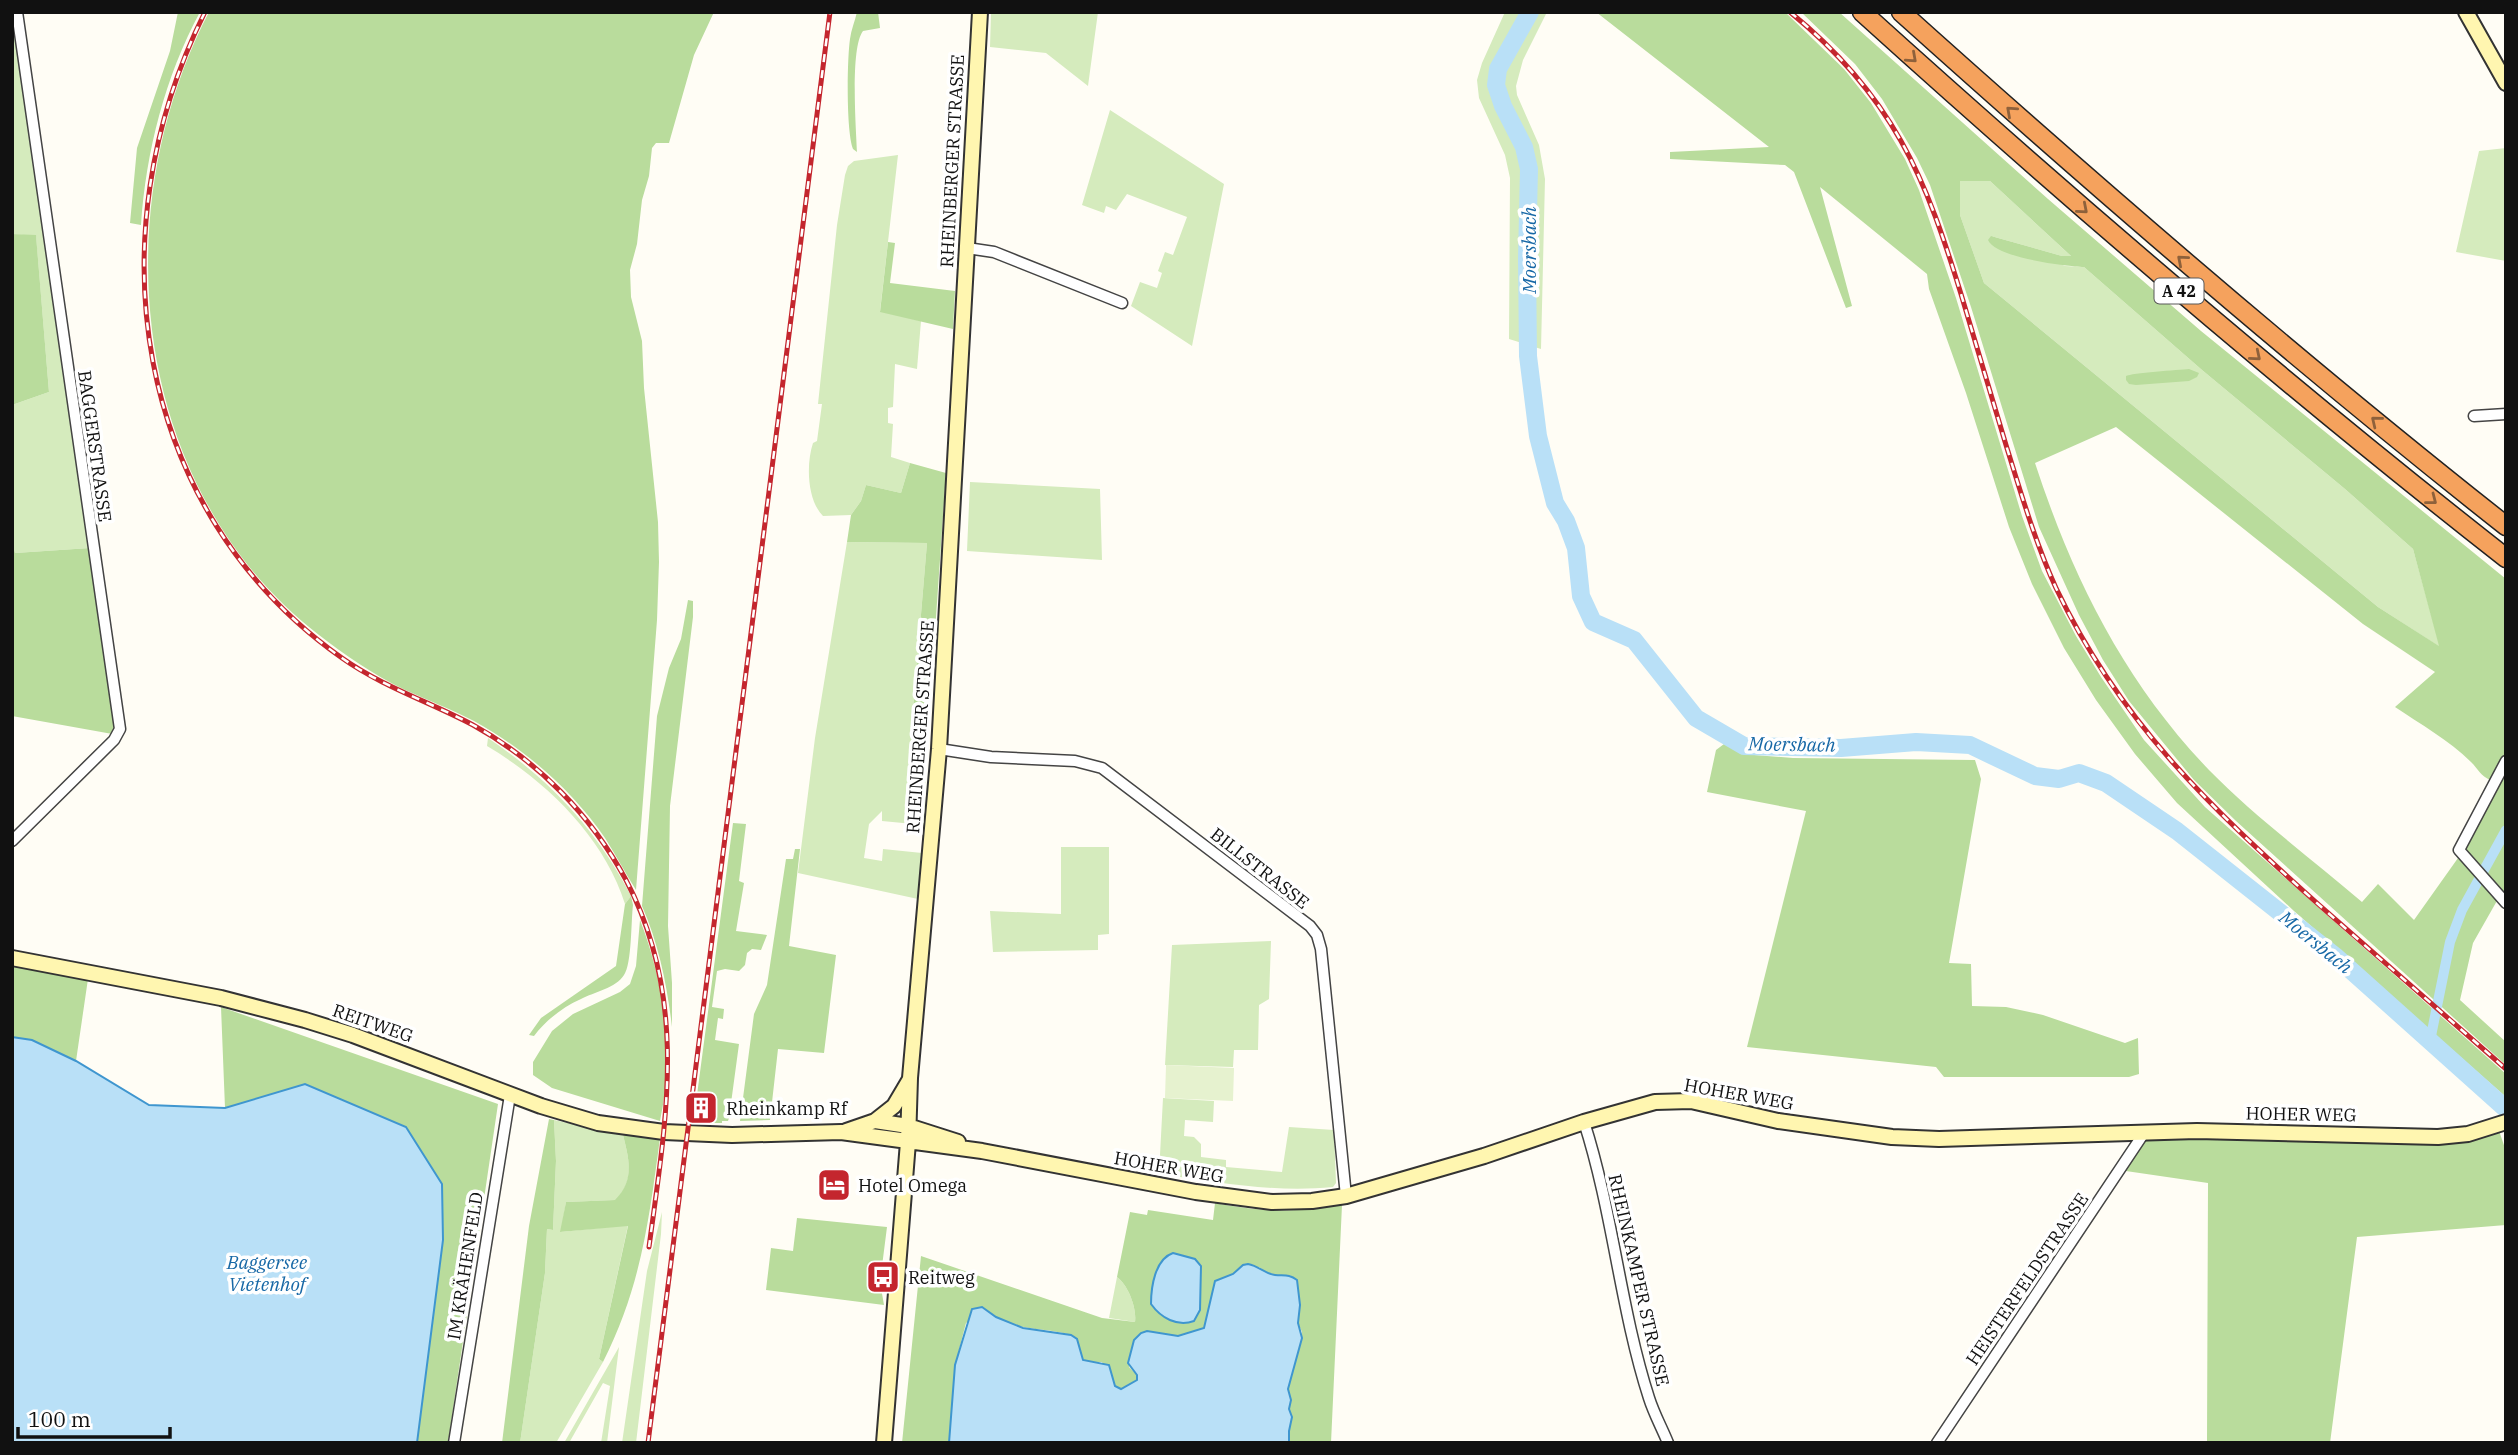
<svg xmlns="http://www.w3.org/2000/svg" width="2518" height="1455" font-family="'IBM Plex Serif',serif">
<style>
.green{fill:#d5ebbd}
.forest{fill:#b9dc9c;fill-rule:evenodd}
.pitch{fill:#e6f2cf}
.water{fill:#b9e0f7;stroke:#3f96cf;stroke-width:2}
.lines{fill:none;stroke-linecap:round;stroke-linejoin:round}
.canal{stroke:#b9e0f7;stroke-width:10}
.river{stroke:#b9e0f7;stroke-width:18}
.street-casing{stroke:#444;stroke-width:13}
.secondary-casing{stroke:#333;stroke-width:18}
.highway-casing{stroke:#222;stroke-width:21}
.street{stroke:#fff;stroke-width:10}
.secondary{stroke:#fff6b0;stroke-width:14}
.highway{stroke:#f5a25d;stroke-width:18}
.rail-casing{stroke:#c4262e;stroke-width:5}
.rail{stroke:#fff;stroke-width:2.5;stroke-dasharray:8;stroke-linecap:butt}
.oneway{stroke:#8e613b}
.labels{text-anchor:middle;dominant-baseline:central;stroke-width:7;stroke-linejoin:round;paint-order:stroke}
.shield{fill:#fff;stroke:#585858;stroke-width:2}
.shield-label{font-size:16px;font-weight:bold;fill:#111}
.street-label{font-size:18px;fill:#111;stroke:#fff}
.poi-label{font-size:18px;fill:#111;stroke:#fff;text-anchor:start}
.water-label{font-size:19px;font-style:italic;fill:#1768a6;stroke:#fff}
</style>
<rect width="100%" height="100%" fill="#fffdf5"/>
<path class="green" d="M991 12H1098L1088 86 1046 53 990 47Z
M1505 12H1547L1523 60 1516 86 1517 95 1539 145 1545 179 1541 349 1509 339 1510 178 1505 155 1479 98 1477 80 1482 63Z
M12 15 90 548 15 553 12 538V405L49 392 36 236 12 234Z
M1110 110 1224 184 1192 346 1131 306 1140 282 1157 288 1162 273 1158 271 1165 252 1173 255 1187 217 1127 194 1116 210 1106 206 1104 213 1082 205Z
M2506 148V261L2456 252 2479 151Z
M898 155 880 311 921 321 917 369 895 364 893 407 888 408V423L893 424 891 457 910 463 901 493 866 485 861 501 851 515 823 516C807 500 806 464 813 443L817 441 822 404H818L837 225 845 175 848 166 854 161Z
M1960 181H1990L2072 257 2062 256 1991 236 2065 266 2084 267 2202 370 2345 489 2413 549 2440 647 2378 607 1984 283 1960 215Z
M970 482 1100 489 1102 560 967 551Z
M847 542 927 543 909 757 926 761 924 825 882 821V811L869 824 864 858 882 861 883 849 922 853 918 899 798 873 815 738Z
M488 738C549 779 597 830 631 896L625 904C604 837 546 781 487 746Z
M1061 847H1109V934L1098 935V950L993 952 990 911 1061 914Z
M1271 941 1269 999 1259 1005 1258 1050H1234L1233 1067 1165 1065 1172 945Z
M1163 1098 1214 1101 1213 1122 1185 1120 1184 1136 1194 1137 1201 1144V1157L1226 1160V1167L1282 1172 1289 1127 1334 1130 1336 1183 1333 1187C1274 1193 1217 1182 1159 1174Z
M554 1120 623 1135C629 1159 635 1180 616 1200L566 1202 561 1232 628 1225 599 1359 603 1362 556 1443H520L545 1273 547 1229 553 1230 556 1161Z
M662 1212 661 1234 636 1443H622L647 1271Z
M1117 1277C1128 1285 1137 1308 1135 1322L1109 1318Z
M619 1347 607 1443H601L610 1386 603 1383 569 1443H564Z"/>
<path class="forest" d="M178 12H200C165 77 146 151 141 225L130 223 137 148 170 51Z
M209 12H714L694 55 669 143H656L652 148 649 176 642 200 637 244 630 270 631 297 642 341 644 388 658 522 659 562 657 620 636 890C625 873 616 855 605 838 572 790 525 749 474 721 451 709 427 700 403 689 374 675 345 655 319 635 131 490 104 214 209 12Z
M857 12H878L880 28 863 31C850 48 856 127 857 152L853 149C846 131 847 60 850 39 851 30 855 21 857 12Z
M1596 12H1785L1844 69 1871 103 1905 159 1919 190 1956 298 2022 516 2042 571 2076 636 2101 677 2144 740 2205 807 2506 1074V1097L2294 911 2177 803 2135 754 2096 700 2064 648 2032 584 2009 527 1966 393 1929 289 1927 274 1820 187 1852 306 1846 308 1794 172 1785 165 1670 159V152L1769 147Z
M1801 12H1839L2048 199 2201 331 2506 579V751L2490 780C2481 776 2478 769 2471 762 2449 740 2420 724 2395 707L2435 672 2363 624 2116 427 2035 463C2073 579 2124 681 2209 770 2256 818 2311 858 2362 902L2378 884 2414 920 2458 858 2498 899 2473 943 2460 1000 2506 1042V1065L2236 821 2194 780 2129 701 2103 660 2079 615 2039 527 1971 307 1930 185 1917 158 1882 99 1855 64ZM1960 181H1990L2071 256H2062L1991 236 1988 240C1996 258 2065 266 2084 267L2202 370 2345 489 2413 549 2439 646 2378 607 1984 283 1960 215Z
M12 234 36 235 49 392 12 405Z
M888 242 895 243 890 283 955 291 953 329 880 312Z
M2189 369 2199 373 2197 377 2189 381 2136 385 2129 384 2126 380V376C2131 373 2179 370 2189 369Z
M910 463 946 473 926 761 909 757 927 543 847 542 851 515 861 501 866 485 901 493Z
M12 538 15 553 90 548 118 735 12 716Z
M688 600 693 601V617L670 806 668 926 672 983V1027C667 985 659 945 642 906L657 716 669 668 681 639Z
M1724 744 1754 755 1793 758 1975 760 1981 779 1949 963 1971 964 1972 1006 2006 1007 2043 1015 2125 1043 2138 1038 2139 1074 2129 1077H1944L1936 1067 1747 1047 1806 811 1707 792 1716 750Z
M2506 769V896L2464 852Z
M733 823 746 824 739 881 744 883 736 931 767 935 761 950 752 949 747 953 745 965 739 971 725 969 717 971 712 1007 724 1009 723 1019 718 1018 715 1040 739 1044 729 1118 728 1121H722V1123H705L708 1097 697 1095Z
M795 849H800L789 946 836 955 824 1053 778 1049 770 1120 740 1121 754 1014 767 985 786 859H793Z
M631 896 633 905C631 920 632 964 624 975 616 988 594 992 581 999 563 1007 546 1020 534 1036L529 1035 541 1018 616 966 625 904Z
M640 920C664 981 674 1056 660 1121L552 1088 533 1075V1062L552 1031 573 1014 620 992 630 984 636 966Z
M12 962 89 972 76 1061 32 1040 12 1037Z
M221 1007 498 1104 448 1443H417L443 1240 442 1184 305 1084 225 1108Z
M549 1119 554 1120 556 1161 553 1230 547 1229 545 1273 520 1443H502L529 1226Z
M2497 1125 2506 1151V1225L2357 1237 2330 1443H2207L2208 1183 2119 1170 2144 1133 2438 1137Z
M623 1135 660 1138C649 1220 641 1287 603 1362L599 1359 628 1226 560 1232 566 1202 615 1200C635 1180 629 1159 623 1135Z
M1215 1203C1262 1212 1295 1213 1342 1205L1331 1443H1289V1431L1292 1417 1289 1409 1291 1400 1288 1389 1302 1332 1298 1323 1300 1305 1297 1280 1289 1275H1276L1266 1272 1259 1267 1239 1268 1233 1274 1219 1279C1215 1291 1212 1317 1205 1326 1195 1340 1156 1334 1141 1333 1132 1342 1130 1353 1129 1367L1137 1375V1380L1121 1389 1115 1386 1102 1362H1087L1083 1360 1077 1339 1071 1335C1040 1326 1016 1333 988 1311L966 1323 955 1365 949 1443H902L921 1256 1102 1318 1135 1322C1137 1308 1128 1285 1117 1277L1130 1212 1147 1215 1148 1210 1213 1220Z
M797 1218 887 1227 880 1282 884 1305 766 1290 771 1248 793 1251Z"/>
<path class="pitch" d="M1166 1065 1234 1068 1233 1101 1165 1098Z"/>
<path class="water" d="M12 1037 32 1040 76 1061 149 1105 225 1108 305 1084 406 1127 442 1184 443 1240 417 1443H12Z
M1173 1253 1195 1259 1201 1266 1200 1310 1194 1321C1177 1327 1161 1318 1151 1304 1151 1287 1155 1259 1173 1253Z
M1248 1264C1259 1266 1265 1274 1275 1275 1284 1276 1289 1274 1297 1280L1300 1305 1298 1323 1302 1338 1288 1389 1291 1400 1289 1409 1292 1417 1289 1431V1443H949L955 1365 972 1309 982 1307 996 1317 1023 1328 1071 1335 1077 1339 1083 1360 1109 1365 1115 1386 1121 1389 1137 1380V1375L1128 1363 1134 1340 1141 1333 1147 1331 1178 1336 1204 1328 1215 1281 1233 1274 1243 1265Z"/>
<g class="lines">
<path class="canal" d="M2430 1041 2450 942 2462 910 2506 830"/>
<path class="river" d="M1530 12 1498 69 1496 85 1503 106 1524 147 1529 169 1527 259 1528 356 1538 436 1555 503 1566 521 1576 548 1581 596 1593 622 1634 640 1696 718 1744 746 1841 748 1916 742 1970 745 2035 776 2059 779 2079 773 2106 783 2177 831 2335 956 2506 1109"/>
<defs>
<path id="street" d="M967 248 994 252 1122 303
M2474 416 2506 414
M939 749 991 757 1075 761 1102 768 1310 926 1317 935 1321 949 1346 1196
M2506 761 2459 850 2506 903
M12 841 114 740 120 729 17 12
M1584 1122C1613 1212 1620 1308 1649 1398 1654 1414 1662 1428 1668 1443
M454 1443 510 1095
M1937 1443 2144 1133"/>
<path id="secondary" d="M2466 12 2506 83
M12 958 221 998 305 1020 353 1035 541 1106 598 1123 664 1132 732 1135 841 1132 982 1151 1196 1192 1272 1202 1312 1201 1346 1196 1484 1156 1584 1122 1655 1102 1691 1101 1778 1121 1892 1137 1939 1139 2197 1131 2438 1137 2468 1134 2506 1122
M875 1121 894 1106 910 1079
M846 1131 875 1121 908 1126 958 1142
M884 1443 908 1142 910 1078 939 749 980 12"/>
<path id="highway" d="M1862 12C2071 201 2284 384 2506 558
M1901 12C2098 189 2298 362 2506 526"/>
</defs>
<use href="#street" class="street-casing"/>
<use href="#secondary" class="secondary-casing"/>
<use href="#highway" class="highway-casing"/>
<use href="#street" class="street"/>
<use href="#secondary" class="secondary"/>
<use href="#highway" class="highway"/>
<defs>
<path id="rail" d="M205 12C94 234 132 510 342 658 383 687 430 702 473 725 538 761 591 815 626 880 689 1000 666 1120 649 1247
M1790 12C1834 48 1873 91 1901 141 1928 189 1945 242 1961 294 1976 344 1991 395 2006 445 2021 493 2035 542 2056 588 2120 722 2210 807 2318 904 2381 960 2444 1014 2506 1069
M648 1443 830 12"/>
</defs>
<use href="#rail" class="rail-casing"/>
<use href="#rail" class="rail"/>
</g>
<defs><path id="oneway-chevron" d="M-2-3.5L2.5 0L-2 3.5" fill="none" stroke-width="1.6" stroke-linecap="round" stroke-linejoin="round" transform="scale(1.75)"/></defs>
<g class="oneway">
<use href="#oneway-chevron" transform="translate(1912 58) rotate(42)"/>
<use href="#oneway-chevron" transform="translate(2011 111) rotate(-138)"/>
<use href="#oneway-chevron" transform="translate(2083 209) rotate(41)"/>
<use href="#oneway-chevron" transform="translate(2182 260) rotate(-139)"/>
<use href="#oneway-chevron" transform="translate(2256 356) rotate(40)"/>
<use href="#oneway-chevron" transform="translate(2376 421) rotate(-141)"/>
<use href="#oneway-chevron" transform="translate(2432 500) rotate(38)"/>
</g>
<defs>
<symbol id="building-square" viewBox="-11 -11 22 22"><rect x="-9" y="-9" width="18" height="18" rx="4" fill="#c4262e" stroke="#fff"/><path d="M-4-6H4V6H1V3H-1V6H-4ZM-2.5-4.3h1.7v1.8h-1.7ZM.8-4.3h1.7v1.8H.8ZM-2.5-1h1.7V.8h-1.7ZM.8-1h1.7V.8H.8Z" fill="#fff"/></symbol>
<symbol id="hotel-square" viewBox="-11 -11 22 22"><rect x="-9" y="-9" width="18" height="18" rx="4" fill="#c4262e" stroke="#fff"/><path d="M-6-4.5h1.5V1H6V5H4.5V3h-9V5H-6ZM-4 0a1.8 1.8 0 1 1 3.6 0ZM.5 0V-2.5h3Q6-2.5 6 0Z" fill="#fff"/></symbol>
<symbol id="bus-square" viewBox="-11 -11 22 22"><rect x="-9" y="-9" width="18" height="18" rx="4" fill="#c4262e" stroke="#fff"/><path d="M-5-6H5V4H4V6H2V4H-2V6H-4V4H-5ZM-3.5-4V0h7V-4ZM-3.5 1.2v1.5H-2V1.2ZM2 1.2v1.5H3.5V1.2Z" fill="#fff"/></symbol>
</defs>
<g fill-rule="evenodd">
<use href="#building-square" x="682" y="1089" width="38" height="38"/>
<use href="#hotel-square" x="815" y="1166" width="38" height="38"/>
<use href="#bus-square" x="864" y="1258" width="38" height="38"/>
</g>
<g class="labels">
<rect class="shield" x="2154.5" y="278.5" width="49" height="25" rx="5"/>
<g class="shield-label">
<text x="2179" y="291">A 42</text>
</g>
<g class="street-label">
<text transform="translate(952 161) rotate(-87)">RHEINBERGER STRASSE</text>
<text transform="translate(95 446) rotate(82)">BAGGERSTRASSE</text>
<text transform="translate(920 727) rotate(-86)">RHEINBERGER STRASSE</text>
<text transform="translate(1260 868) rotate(38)">BILLSTRASSE</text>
<text transform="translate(373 1023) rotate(19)">REITWEG</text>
<text transform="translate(1739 1094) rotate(10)">HOHER WEG</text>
<text transform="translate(2301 1114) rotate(1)">HOHER WEG</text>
<text transform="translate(1169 1167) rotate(10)">HOHER WEG</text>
<text transform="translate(465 1266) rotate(-81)">IM KRÄHENFELD</text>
<text transform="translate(2027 1279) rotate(-56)">HEISTERFELDSTRASSE</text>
<text transform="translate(1639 1280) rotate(77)">RHEINKAMPER STRASSE</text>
</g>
<g class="poi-label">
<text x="726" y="1108">Rheinkamp Rf</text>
<text x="858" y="1185">Hotel Omega</text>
<text x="908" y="1277">Reitweg</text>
</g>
<g class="water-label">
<text transform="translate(1529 250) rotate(-90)">Moersbach</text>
<text transform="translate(1792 744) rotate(1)">Moersbach</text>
<text transform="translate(2316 942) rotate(39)">Moersbach</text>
<text x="267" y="1262">Baggersee<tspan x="267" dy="22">Vietenhof</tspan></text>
</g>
</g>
<rect width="2518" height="1455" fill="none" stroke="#111111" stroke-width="28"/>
<path d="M18 1427v10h152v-10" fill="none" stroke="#111111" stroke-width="3.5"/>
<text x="28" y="1427" font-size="21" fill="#111111" stroke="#ffffff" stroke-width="5" paint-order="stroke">100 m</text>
</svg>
